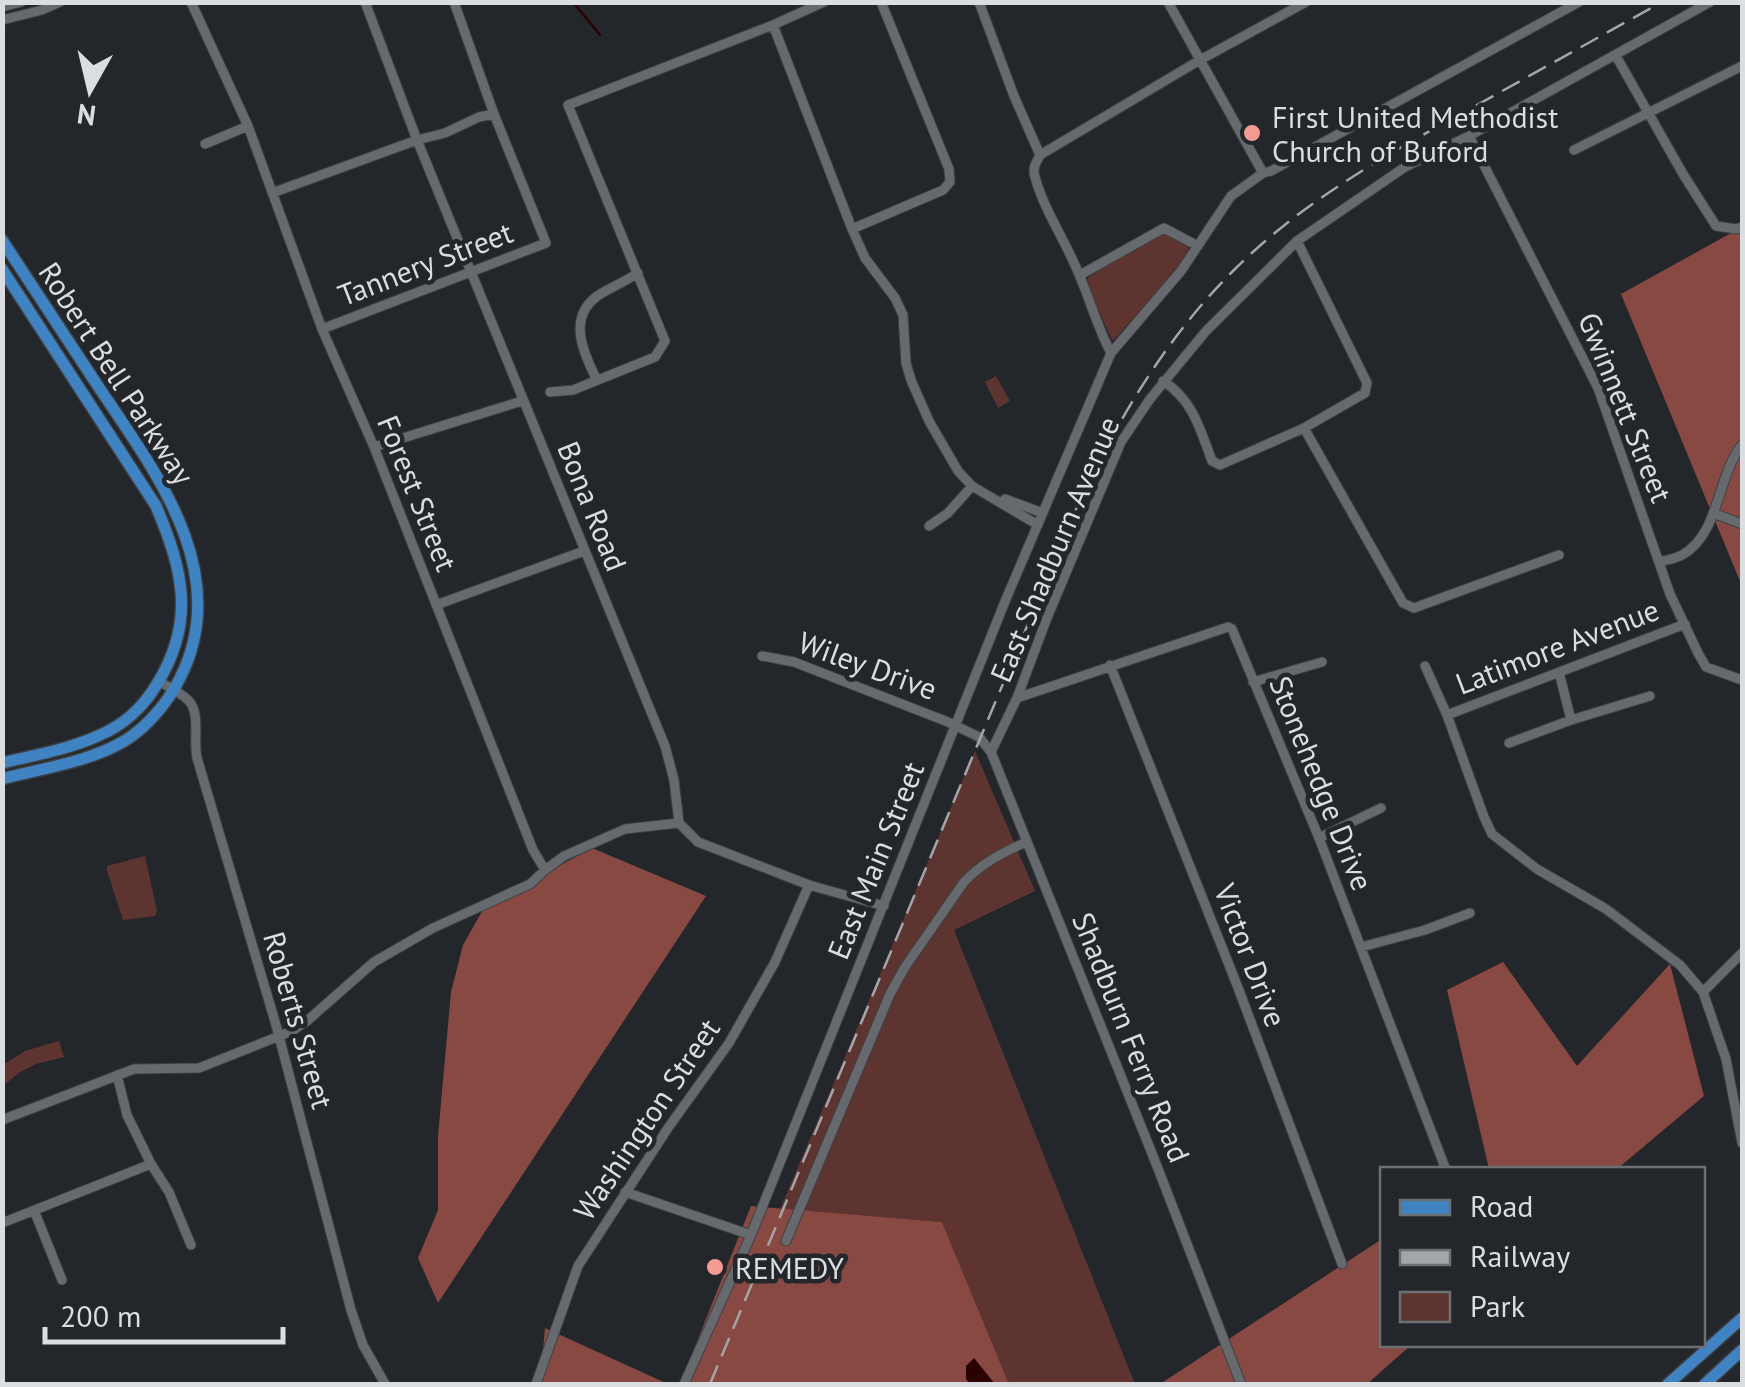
<svg xmlns="http://www.w3.org/2000/svg" width="1745" height="1387" font-family="'PT Sans',sans-serif">
<style>
.green{fill:#5e3430}
.forest{fill:#894943}
.water{fill:#2b0202}
.lines{fill:none;stroke-linecap:round;stroke-linejoin:round}
.stream{stroke:#2b0202;stroke-width:2.5}
.minor-casing{stroke:#3e4144;stroke-width:11}
.major-casing{stroke:#3e4144;stroke-width:14}
.minor{stroke:#666a6f;stroke-width:9}
.major{stroke:#4083c3;stroke-width:11}
.rail{stroke:#a3a6a9;stroke-width:2.5;stroke-dasharray:20 10;stroke-linecap:butt}
.poi-dot{fill:#f59c92;stroke:#23262a;stroke-width:4}
.labels{text-anchor:middle;dominant-baseline:central;stroke-width:9;stroke-linejoin:round;paint-order:stroke}
.poi-label{font-size:30px;fill:#dbdee1;stroke:#23262a;text-anchor:start}
.street-label{font-size:30px;fill:#dbdee1;stroke:#23262a}
</style>
<rect width="100%" height="100%" fill="#23262a"/>
<path class="green" d="M1166 231 1186 242 1189 248C1172 282 1141 309 1116 338L1112 340 1086 283 1091 272Z
M996 376 1010 401 998 408 985 382Z
M975 751 1035 891 954 930 1135 1384H1009L942 1222 780 1209Z
M145 856 157 911 155 916 123 920 107 871V866Z
M59 1041 64 1057 36 1064 20 1072 3 1086V1065L25 1051Z"/>
<path class="forest" d="M1742 227V586L1621 294Z
M592 848 706 896 438 1303 418 1258 438 1210V1136L451 992 463 945 485 906Z
M1503 962 1577 1066 1670 964 1704 1096 1617 1169H1489L1447 990Z
M751 1206 942 1222 1009 1384H680Z
M1382 1239V1344L1411 1345 1367 1384H1160Z
M545 1328 668 1384H540Z"/>
<path class="water" d="M974 1358 995 1384H970L966 1379V1366Z"/>
<g class="lines">
<path class="stream" d="M573 2 600 35"/>
<defs>
<path id="minor" d="M191 2 248 126 322 329 374 447 533 850 545 870 564 856 625 829 679 823
M365 2 417 140 665 746 674 780 679 823 698 842 809 885 884 906
M979 2 1014 96 1040 155
M1168 2 1263 173
M2 7 21 2
M2 20 42 10 60 2
M773 25 824 2
M1616 56 1683 174 1716 226 1736 229 1742 227
M1469 136 1598 388 1670 594 1698 653 1706 667 1742 680
M205 144 248 126
M1574 150 1742 66
M272 193 417 140 445 133 479 117 494 114
M852 229 943 190 950 182 949 169 881 2
M1080 275 1164 228 1198 246
M322 329 546 243 494 114 454 2
M1111 353C1097 327 1090 299 1078 272 1065 240 1044 210 1035 177 1032 168 1036 163 1040 155L1200 60 1306 2
M597 380C582 351 566 314 602 293 614 286 626 281 638 273
M1163 381C1193 400 1200 429 1212 461L1220 465 1304 428 1365 393 1367 383 1297 241
M550 392 573 390 655 357 665 341 568 105 773 25 852 229 865 258 895 298 903 315 906 363 911 380 929 421 958 471 972 486 1038 525
M1304 428 1403 603 1414 608 1559 555
M374 447 522 401
M1005 499 1043 513
M1713 513 1742 524
M929 526 948 513 972 486
M1659 562C1666 560 1675 559 1682 555 1720 534 1717 475 1742 445
M436 605 584 551
M762 656 794 662 948 722 979 737 991 752 1157 1166 1241 1384
M1110 665 1237 985 1342 1264
M1425 666 1447 715 1484 817 1492 834 1537 869 1606 909 1680 965 1703 992 1726 1059 1742 1143
M1559 672 1571 720
M159 681C168 687 181 693 188 700 201 712 193 740 197 758L276 1025 351 1310 363 1345 385 1384
M1253 682 1322 662
M1017 698 1228 627 1232 629 1319 838 1446 1170
M1447 715 1685 624
M1509 743 1571 720 1650 696
M991 752 1017 698 1047 618 1121 442 1150 399 1206 331 1297 241 1405 167 1469 136 1710 2
M1319 838 1381 808
M1361 947 1425 930 1470 913
M1703 992 1742 953
M117 1075 127 1115 151 1164 169 1192 191 1245
M2 1120 134 1069 199 1068 292 1031 307 1021 374 962 433 928 530 884 545 870
M625 1192 751 1235
M34 1210 62 1280
M2 1223 151 1164
M786 1241 890 994 905 967 964 882C982 863 1002 853 1026 842
M536 1384 578 1266 668 1128 729 1043 775 962 809 885
M684 1384 751 1235 1006 599 1111 353 1181 271 1231 196 1263 173 1271 171 1579 2"/>
<path id="major" d="M2 240C33 287 64 334 94 380 151 466 235 570 180 678 169 701 148 726 126 740 90 762 43 768 2 779
M2 269 156 506C183 570 196 621 157 684 144 706 124 725 100 735 70 749 35 755 2 763
M1668 1384 1742 1318
M1705 1384 1742 1350"/>
</defs>
<use href="#minor" class="minor-casing"/>
<use href="#major" class="major-casing"/>
<use href="#minor" class="minor"/>
<use href="#major" class="major"/>
<path class="rail" d="M710 1384 1082 495C1122 413 1169 334 1235 269 1302 202 1386 155 1468 110 1533 74 1597 38 1662 2"/>
</g>
<g class="poi-dot">
<circle cx="1252" cy="133" r="10"/>
<circle cx="715" cy="1267" r="10"/>
</g>
<g class="labels">
<g class="poi-label">
<text x="1272" y="116">First United Methodist<tspan x="1272" dy="34">Church of Buford</tspan></text>
<text x="735" y="1267">REMEDY</text>
</g>
<g class="street-label">
<text transform="translate(425 263) rotate(-21)">Tannery Street</text>
<text transform="translate(117 373) rotate(57)">Robert Bell Parkway</text>
<text transform="translate(1626 407) rotate(68)">Gwinnett Street</text>
<text transform="translate(418 493) rotate(68)">Forest Street</text>
<text transform="translate(593 506) rotate(68)">Bona Road</text>
<text transform="translate(1054 549) rotate(-67)">East Shadburn Avenue</text>
<text transform="translate(1557 646) rotate(-21)">Latimore Avenue</text>
<text transform="translate(868 665) rotate(20)">Wiley Drive</text>
<text transform="translate(1322 783) rotate(68)">Stonehedge Drive</text>
<text transform="translate(875 860) rotate(-68)">East Main Street</text>
<text transform="translate(1251 955) rotate(69)">Victor Drive</text>
<text transform="translate(299 1020) rotate(74)">Roberts Street</text>
<text transform="translate(1132 1037) rotate(68)">Shadburn Ferry Road</text>
<text transform="translate(646 1119) rotate(-56)">Washington Street</text>
</g>
</g>
<rect width="1745" height="1387" fill="none" stroke="#dbdee1" stroke-width="10"/>
<rect x="1380" y="1167" width="325" height="180" fill="#23262a" stroke="#6d7073" stroke-width="2.5"/>
<rect x="1400" y="1200" width="50" height="15" fill="#4083c3" stroke="#6d7073" stroke-width="2.5"/>
<text x="1470" y="1217" font-size="30" fill="#dbdee1">Road</text>
<rect x="1400" y="1250" width="50" height="15" fill="#a3a6a9" stroke="#6d7073" stroke-width="2.5"/>
<text x="1470" y="1267" font-size="30" fill="#dbdee1">Railway</text>
<rect x="1400" y="1292" width="50" height="30" fill="#5e3430" stroke="#6d7073" stroke-width="2.5"/>
<text x="1470" y="1317" font-size="30" fill="#dbdee1">Park</text>
<g transform="translate(90 90) rotate(188)" stroke="#23262a" stroke-width="8" paint-order="stroke">
<path d="M0-8L18 38L0 25L-18 38Z" fill="#dbdee1"/>
<text y="-15" font-size="28" font-weight="bold" text-anchor="middle" fill="#dbdee1">N</text>
</g>
<path d="M45 1327v15h238v-15" fill="none" stroke="#dbdee1" stroke-width="5"/>
<text x="60" y="1327" font-size="30" fill="#dbdee1" stroke="#23262a" stroke-width="8" paint-order="stroke">200 m</text>
</svg>
